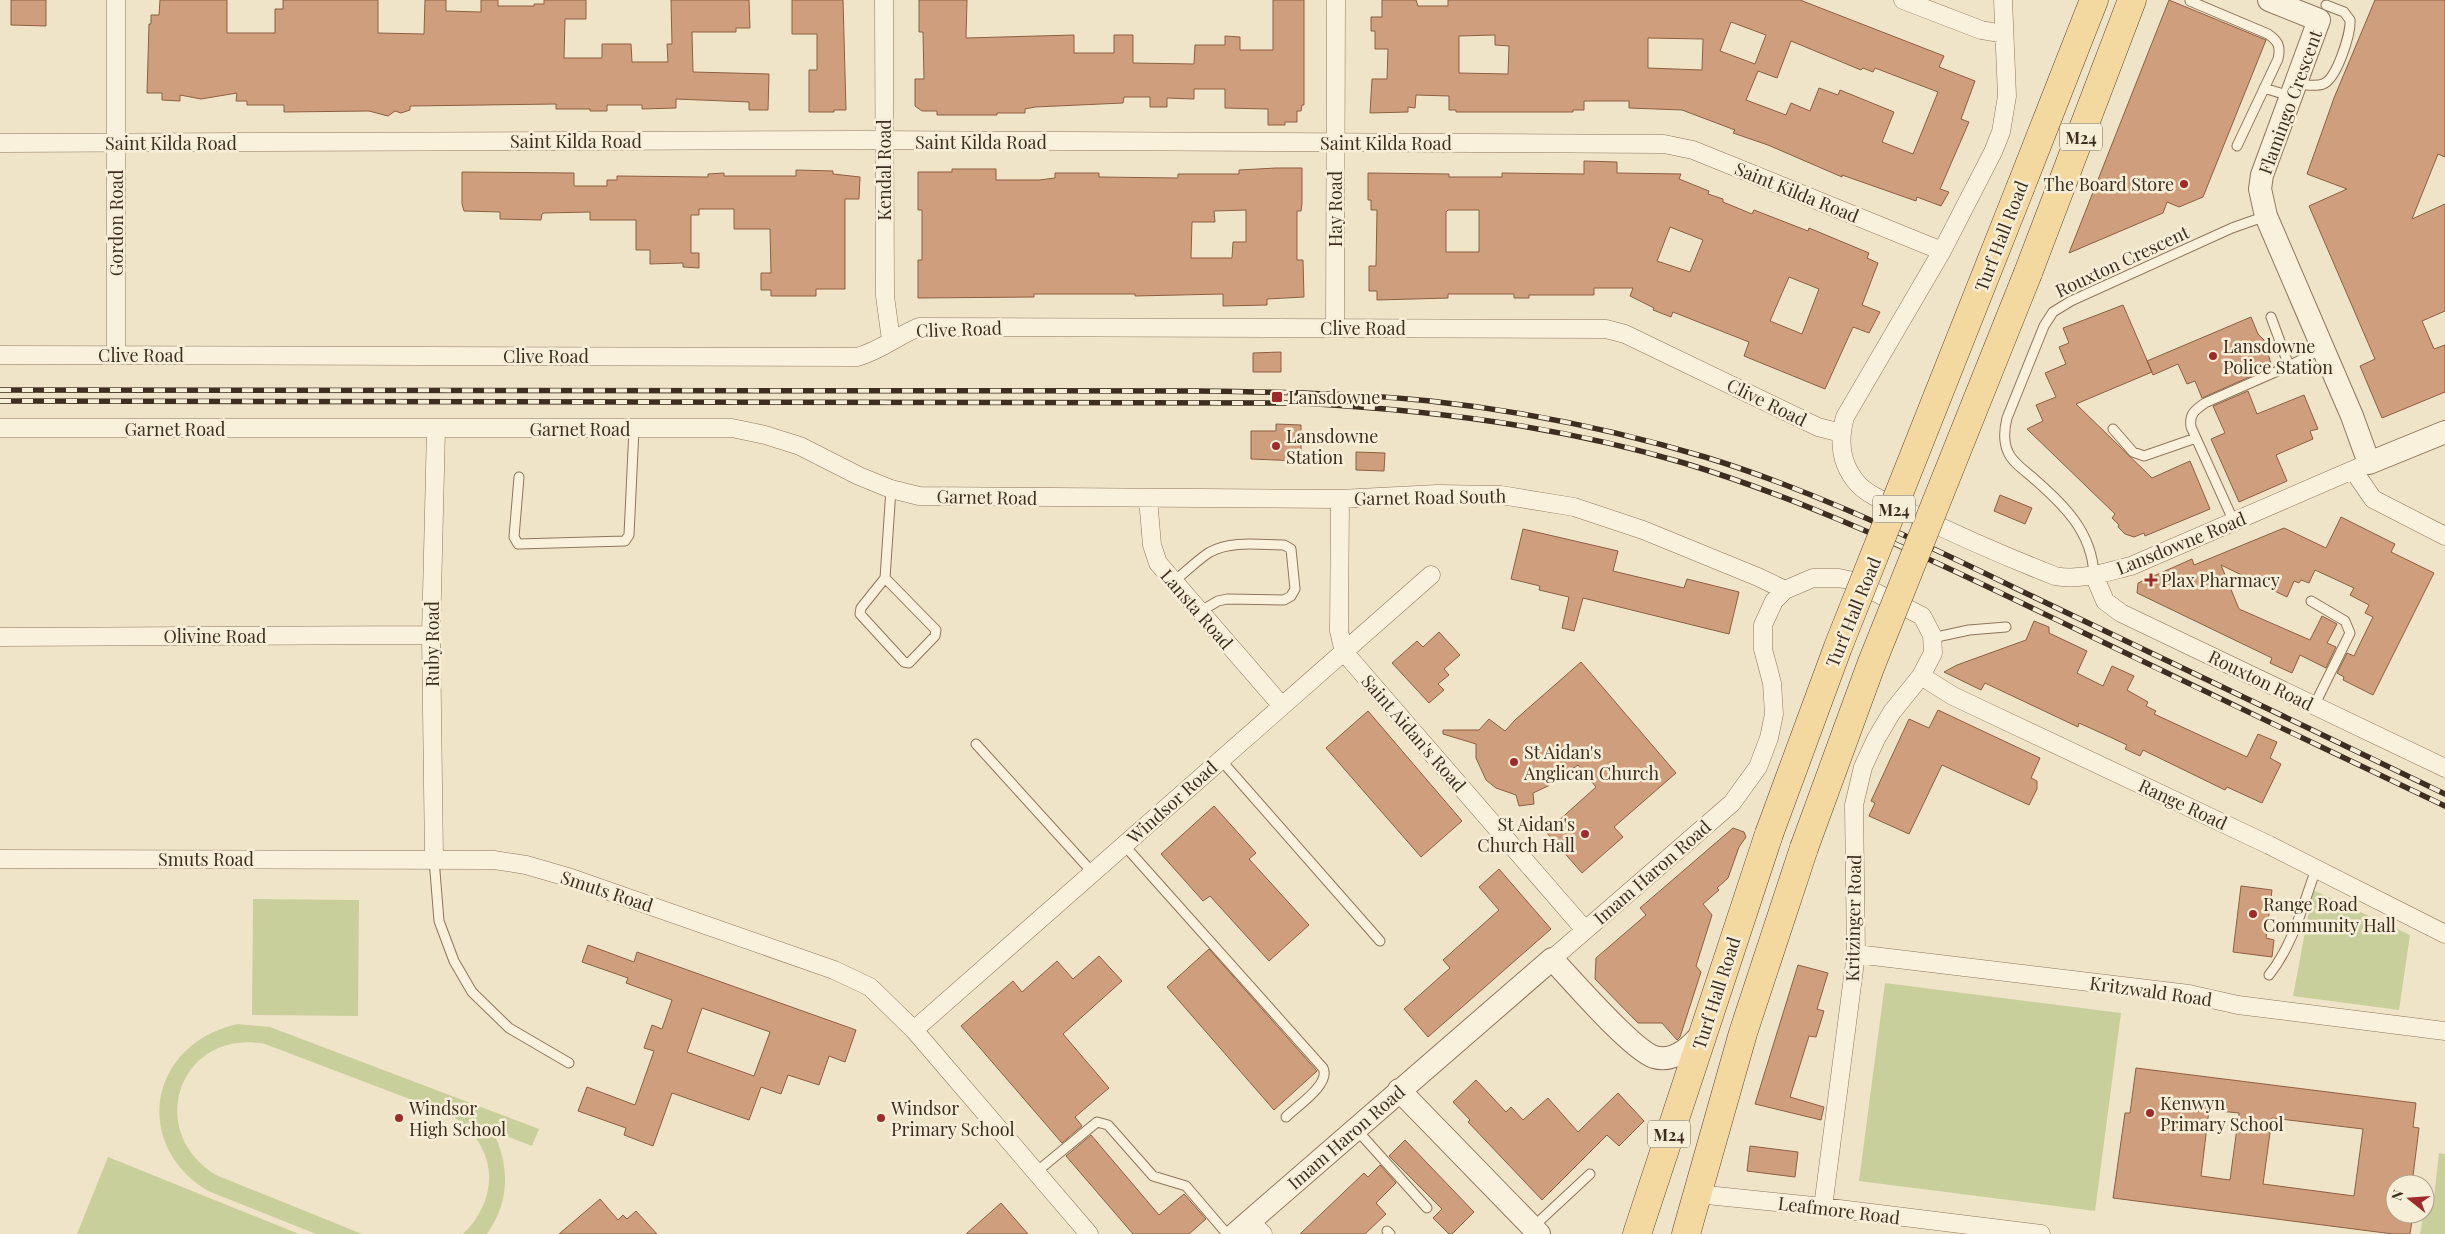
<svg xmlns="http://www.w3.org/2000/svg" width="2445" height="1234" font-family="'Playfair Display',serif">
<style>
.green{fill:#c9cf9b}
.building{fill:#cf9f7d;stroke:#8d5f41;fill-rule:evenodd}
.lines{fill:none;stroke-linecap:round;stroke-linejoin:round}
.service-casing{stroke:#8d765c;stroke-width:11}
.minor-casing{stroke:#8d765c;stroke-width:19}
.tertiary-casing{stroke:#8d765c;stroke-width:24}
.primary-casing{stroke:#5b4430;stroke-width:29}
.service{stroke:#faf1dc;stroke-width:9}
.minor{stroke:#faf1dc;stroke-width:18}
.tertiary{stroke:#faf1dc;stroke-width:22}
.primary{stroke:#f3d9a0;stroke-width:28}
.rail-casing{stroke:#3d2e20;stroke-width:5.5}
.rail{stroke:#f7eed8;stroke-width:4;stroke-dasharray:11;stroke-linecap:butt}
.primary-bridge-casing{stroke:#5b4430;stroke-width:29;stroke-linecap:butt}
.primary-bridge{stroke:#f3d9a0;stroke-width:28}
.poi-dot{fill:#9e2a2b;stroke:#f7eed8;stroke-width:2}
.labels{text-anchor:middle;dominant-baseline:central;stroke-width:5;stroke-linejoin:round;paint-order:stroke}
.shield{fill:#f7eed8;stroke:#756857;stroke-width:1}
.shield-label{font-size:16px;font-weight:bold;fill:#3d2e20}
.street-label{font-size:18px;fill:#3d2e20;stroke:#f7eed8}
.poi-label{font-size:18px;fill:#3d2e20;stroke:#f7eed8;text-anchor:start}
</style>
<rect width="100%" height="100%" fill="#f0e4c8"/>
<path class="green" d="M2313 890 2410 935 2399 1010 2293 996Z
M253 899 359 900 358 1016 252 1015Z
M1885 983 2121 1013 2095 1211 1859 1181Z
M238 1024 270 1027 539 1129 532 1146 493 1131C510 1167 510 1201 487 1234H463C503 1195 496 1142 449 1114L265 1044C181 1028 143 1130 216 1175L362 1234H316L208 1191C130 1143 150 1043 238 1024Z
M2439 1153 2445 1154V1234H2420L2425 1205 2433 1206Z
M108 1157 299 1234H77Z"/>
<path class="building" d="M11 0H46V26L11 25Z
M160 0H227V33H275V9H283V0H378V33L424 34 425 0H446V11L481 12V0H498V6H534V4H544V0H586V19H565L564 58H602V44H631L632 62H668L667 44H672L671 0H749L750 28H736V32H692L693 72 769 74 768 110H749V102L676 99V108L642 109V105H607V111H590V109H556V104L410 106V110L401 113 395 111 388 116 369 111 284 112V105H247V101H236L237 93 201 99 180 95V101L162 100V93H147L149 24H151V15H159Z
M792 0H843L846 110H834V112H809V70H817V34H792Z
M919 0H967L966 38 1074 35V53H1114V35H1133V63L1194 64 1195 45H1225V36L1240 37V50H1273V0H1304V105H1302L1301 111H1297V122H1285V125H1268V109L1225 108V89H1194V99L1167 98V107H1150V97H1124L1123 103 1035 107 1025 109V113H997V115H937V111H922L915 106V79H924L923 32H919Z
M1382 0H1416L1418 6H1448V0H1800L1944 56 1939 67 1975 81 1961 119 1969 122 1940 189 1949 192 1941 206 1917 197 1916 201 1842 175V177L1768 145 1733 133 1735 130 1682 110 1629 108V101H1584V110H1573V112H1456V110H1449V96L1416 95 1415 108 1408 107V112L1370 113 1372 79H1387L1388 49H1375V31H1371V17H1382ZM1731 22 1766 35 1755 64 1720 51ZM1495 35V45L1509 46 1508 74 1459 73V36ZM1648 38 1703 39 1702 70 1648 68ZM1791 41 1861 70 1863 68 1873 72 1875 68 1938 92 1913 154 1882 142 1894 112 1840 90 1838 95 1819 88 1810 111 1791 103 1786 115 1746 100 1758 71 1777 78Z
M2169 0 2266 40 2203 197 2179 207 2167 202 2163 213 2069 253Z
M2375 0H2445V157L2438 154 2412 219 2445 204V311L2422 321 2434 349 2445 345V392L2382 418 2360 366 2375 359 2309 206 2347 189 2307 174 2334 98Z
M1584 161 1617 162V173L1681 174 1679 179 1709 191 1708 194 1723 199V202L1752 214 1754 210 1808 231 1809 228 1869 253 1867 258 1878 263 1862 305 1880 312 1869 333 1853 327 1825 389 1744 356 1749 342 1673 312 1671 317 1653 310 1654 308 1630 296 1633 288H1594V295H1529V298H1514V294H1448V298L1377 300V291H1369V266H1376L1377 210H1371V200H1368V173L1449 174V177H1502V173L1584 174ZM1448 210H1479V252H1446V212ZM1670 227 1703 240 1690 272 1657 261ZM1789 277 1819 289 1802 334 1770 321Z
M1276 168H1302V203L1301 211H1297V260H1303L1304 297 1267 299V305L1223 306V294L1135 296V294H1034V297L918 298V260H922V210H918V172H952V169H996V180H1039L1055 178V173H1099V177L1178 178V174H1239V170ZM1246 210V242H1233L1232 258H1191L1192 222H1215L1214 211Z
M796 170 833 171V174L860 177 859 199H845V289H816V296H771V290H761V273H771L770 229H734V209H699V215H691V253H699V268L683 267V263L650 264V250H636V220H590V212L544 213 542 214 541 220 500 219V212L464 211 462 204V172L574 173V186H607V180H617V176L708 177V174L724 173V176H796Z
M2123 305 2152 372 2076 404 2152 478 2190 461 2210 509 2145 536 2144 533 2134 537 2125 534 2118 527 2119 525 2112 518 2115 514 2027 429 2043 421 2036 405 2056 397 2045 373 2066 364 2059 347 2069 343 2063 328Z
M2251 317 2258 334 2264 340 2272 367 2202 398 2195 381 2187 384 2178 364 2153 375 2147 361Z
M1281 352V372H1253V353Z
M2248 391 2257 414 2304 395 2318 429 2310 431 2313 439 2276 455 2287 481 2239 502 2211 439 2225 433 2213 406Z
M1276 424 1301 425V461L1251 459V431H1276Z
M1356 452 1385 453 1384 471 1356 470Z
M2000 495 2032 508 2025 524 1994 511Z
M2341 517 2395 544 2391 552 2434 573 2373 695 2343 680 2344 677 2337 673 2347 653 2354 656 2373 617 2365 613 2369 605 2350 595 2354 588 2315 570 2309 583 2301 580 2299 583 2294 581 2287 597 2221 565 2239 609 2310 640 2322 616 2337 624 2327 643 2336 647 2326 668 2300 655 2292 673 2270 663 2272 658 2137 593 2138 583 2192 559 2194 565 2284 528 2326 548Z
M1523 529 1618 551 1613 571 1684 588 1687 579 1739 592 1729 634 1583 598 1574 631 1562 628 1569 597 1539 590 1540 586 1511 579Z
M2034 621 2049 627V633L2087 651 2077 673 2103 686 2112 666 2134 676 2127 690 2148 702 2146 706 2156 711 2154 714 2247 757 2258 734 2277 742 2270 758 2281 764 2262 803 2227 787 2225 790 2143 750 2140 756 2125 749 2127 745 2110 737 2079 723 2078 727 1985 683 1981 690 1944 672 1957 665 2026 640Z
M1439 632 1460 655 1444 669 1449 675 1438 684 1444 690 1429 703 1392 663 1417 641 1423 647Z
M1581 662 1676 773 1614 827 1623 837 1582 873 1546 832 1596 787 1578 765 1548 786 1533 793 1534 804 1519 806 1516 795 1496 788 1486 780 1476 758V744L1443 734V730H1479L1489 719 1505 731 1516 719Z
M1938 710 2040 758 2031 778 2037 781V789L2029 805 1942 765 1909 834 1869 816 1875 803 1871 801 1909 719 1929 728Z
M1368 711 1462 821 1421 857 1326 748Z
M1214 806 1256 853 1249 859 1309 925 1269 961 1210 896 1203 901 1161 854Z
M1733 828 1744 832 1746 837 1739 847 1728 878 1717 888 1719 890 1703 904 1712 915 1696 966 1701 972 1680 1037 1677 1040 1662 1023H1638L1595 979 1596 958 1646 915 1640 908Z
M1499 869 1551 929 1428 1037 1404 1009 1450 968 1443 960 1499 910 1479 887Z
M2241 886 2272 890 2266 938 2274 940 2272 957 2233 952Z
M588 945 634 962 637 952 856 1030 845 1062 829 1056 819 1085 788 1075 781 1094 761 1087 749 1120 672 1093 653 1146 624 1135 626 1128 578 1111 587 1087 635 1105 654 1051 644 1048 652 1025 662 1029 672 1000 626 983 628 978 582 962ZM702 1008 770 1032 754 1076 687 1052Z
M1209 949 1317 1071 1274 1110 1167 987Z
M1099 956 1122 981 1063 1034 1109 1088 1075 1117 1082 1126 1062 1143 961 1026 1013 981 1022 992 1057 961 1073 979Z
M1798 965 1828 973 1817 1009 1824 1011 1816 1037 1809 1036 1790 1097 1824 1107 1821 1120 1755 1104Z
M2136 1068 2416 1103 2413 1127 2419 1128 2412 1184H2395V1214H2413L2410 1234H2393L2113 1198 2125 1113H2130ZM2209 1110 2239 1113 2230 1180 2201 1176ZM2272 1118 2363 1129 2354 1196 2263 1184Z
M1476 1080 1506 1112 1511 1107 1523 1120 1548 1098 1578 1132 1618 1093 1644 1121 1619 1146 1607 1135 1542 1200 1468 1122 1470 1120 1453 1102Z
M1091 1135 1159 1215 1184 1194 1206 1219 1189 1234H1133L1066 1156Z
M1405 1140 1474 1212 1452 1234H1449L1433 1218 1442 1209 1389 1156Z
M1750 1146 1798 1152 1795 1177 1747 1171Z
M1380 1165 1396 1183 1376 1203 1386 1214 1365 1234H1300L1364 1173 1368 1177Z
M600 1199 618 1220 623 1215 627 1219 636 1211 657 1234H559Z
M1001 1203 1028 1234H966Z"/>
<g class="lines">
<defs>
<path id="service" d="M2190 1 2268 34C2278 41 2281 46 2278 59L2237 146
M2295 84C2304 84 2315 87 2323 84 2337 79 2351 33 2350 20L2344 12 2326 5
M2264 88 2290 96
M2289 366 2322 349
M2113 429 2133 452 2144 456 2196 438
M519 477 514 537 518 544 625 541 629 535 634 429
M2234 522 2191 427C2189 414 2195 410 2205 403L2289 366 2271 317
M2094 575C2092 531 2063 504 2032 477 2024 470 2012 462 2008 452 2003 441 2004 430 2007 418L2044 326 2053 312 2071 301 2232 228 2266 216
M885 578 936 630 935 636 909 663 904 662 860 614 861 608 885 578 891 489
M1173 582C1185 573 1197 560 1210 552 1232 540 1260 545 1284 545L1291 549 1295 589 1291 596 1284 600 1227 599 1218 601 1199 612
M2311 601 2345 621 2350 633 2314 706
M1932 638 1969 630 2006 627
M976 744 1093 873
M1220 759 1380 941
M1124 845 1323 1068C1331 1084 1297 1106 1286 1117
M434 859 439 921 454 961 472 992 509 1028 569 1063
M2269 975C2293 945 2303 905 2316 869
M1356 1129 1427 1208
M1035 1173 1097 1122 1108 1125 1153 1176 1186 1186 1227 1234
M1533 1227 1590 1174
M1387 1231 1390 1234"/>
<path id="minor" d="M884 0 885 296 891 340
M1903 0 1981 30 2004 34
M2003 0 2007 96 2001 132 1993 152 1942 251 1845 417C1838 442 1841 465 1858 484 1870 497 1890 503 1905 510 1954 534 2004 556 2055 576 2080 581 2106 572 2131 566L2369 463
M0 143 860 140 1664 144 1693 150 1942 251
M1335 328 1336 0
M0 355 857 357C880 351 897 336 919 327L1606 329 1625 334 1818 427 1841 433
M116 355V0
M0 428H732L765 435 800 446 859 476 891 489 919 496 1340 499 1437 494 1501 495 1574 507 1643 530 1758 577 1785 590
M2353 470 2373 499 2445 536
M1148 498 1152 545 1158 563 1281 705
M1340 499 1339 631 1344 652 1585 930
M2094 575 2105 601 2121 613 2445 768
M0 637 431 635
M1921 676 1953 696 2269 845 2445 934
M434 858 431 635 436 429
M0 859 494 860 526 865 571 878 834 970 870 987 914 1030 1089 1234
M1856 954 2189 994 2238 1005 2445 1031
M1552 959 1732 803 1758 767 1769 738 1774 714 1772 683 1763 649V625L1774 601 1785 590 1813 578H1839L1853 581 1922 616 1932 635 1933 653 1921 676 1892 712 1876 739 1863 767 1854 805 1856 954 1823 1207
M914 1030 1431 575
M1697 1194 1823 1207 2041 1234
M1250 1221 1263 1234"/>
<path id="tertiary" d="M2269 0 2319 20 2262 175 2260 189 2266 216 2352 416 2369 463 2445 432
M1399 1090 1539 1234
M1235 1234 1552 959C1571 979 1631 1049 1654 1057 1674 1063 1690 1048 1702 1033"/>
<path id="primary" d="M2021 186 2094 0
M2028 273 2132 0
M1637 1234 1769 834
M1686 1234 1743 1033 1804 848"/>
</defs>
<use href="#service" class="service-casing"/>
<use href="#minor" class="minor-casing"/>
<use href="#tertiary" class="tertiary-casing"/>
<use href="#primary" class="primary-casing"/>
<use href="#service" class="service"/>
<use href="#minor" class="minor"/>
<use href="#tertiary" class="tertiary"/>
<use href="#primary" class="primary"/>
<defs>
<path id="rail" d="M0 390 1197 391C1275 392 1353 393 1430 401 1523 411 1615 430 1705 457 1819 492 1928 546 2036 598 2172 663 2309 728 2445 794
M0 401 1294 403C1426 409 1557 425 1684 463 1822 505 1953 570 2082 632 2203 691 2324 748 2445 806"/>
</defs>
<use href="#rail" class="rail-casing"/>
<use href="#rail" class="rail"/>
<defs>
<path id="primary-bridge" d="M1769 834 1838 647 2021 186
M1804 848 1871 665 2028 273"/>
</defs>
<use href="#primary-bridge" class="primary-bridge-casing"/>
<use href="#primary-bridge" class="primary-bridge"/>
</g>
<g class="poi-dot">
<circle cx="2184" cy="184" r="5"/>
<circle cx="2213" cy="356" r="5"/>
<rect x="1271" y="391" width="12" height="12" rx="2.5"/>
<circle cx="1276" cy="446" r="5"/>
<path d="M2148.5 572.5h5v5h5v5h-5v5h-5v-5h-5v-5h5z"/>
<circle cx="1514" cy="762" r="5"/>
<circle cx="1585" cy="834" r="5"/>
<circle cx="2253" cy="914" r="5"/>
<circle cx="2150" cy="1113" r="5"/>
<circle cx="399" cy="1118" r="5"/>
<circle cx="881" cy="1118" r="5"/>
</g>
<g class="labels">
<g class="shield">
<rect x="2060" y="123.5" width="42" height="27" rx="4"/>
<rect x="1873" y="495.5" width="42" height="27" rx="4"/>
<rect x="1648" y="1120.5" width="42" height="27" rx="4"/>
</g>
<g class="shield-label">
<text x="2081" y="137">M24</text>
<text x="1894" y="509">M24</text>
<text x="1669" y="1134">M24</text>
</g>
<g class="street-label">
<text transform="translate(2290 102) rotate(-70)">Flamingo Crescent</text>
<text x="576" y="141">Saint Kilda Road</text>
<text x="981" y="142">Saint Kilda Road</text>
<text x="171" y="143">Saint Kilda Road</text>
<text x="1386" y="143">Saint Kilda Road</text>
<text transform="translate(884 170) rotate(-90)">Kendal Road</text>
<text transform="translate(1797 192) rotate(22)">Saint Kilda Road</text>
<text transform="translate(1335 209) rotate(-90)">Hay Road</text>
<text transform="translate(116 223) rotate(-90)">Gordon Road</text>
<text transform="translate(2001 236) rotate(-69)">Turf Hall Road</text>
<text transform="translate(2122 261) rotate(-25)">Rouxton Crescent</text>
<text x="1363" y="328">Clive Road</text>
<text transform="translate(959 329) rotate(-2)">Clive Road</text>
<text x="141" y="355">Clive Road</text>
<text x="546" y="356">Clive Road</text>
<text transform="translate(1767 402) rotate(26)">Clive Road</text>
<text x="175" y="429">Garnet Road</text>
<text x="580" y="429">Garnet Road</text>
<text transform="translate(987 497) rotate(1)">Garnet Road</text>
<text transform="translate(1430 497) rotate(-1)">Garnet Road South</text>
<text transform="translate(2181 543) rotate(-22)">Lansdowne Road</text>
<text transform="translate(1197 609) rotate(49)">Lansta Road</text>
<text transform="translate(1853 612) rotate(-68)">Turf Hall Road</text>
<text x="215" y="636">Olivine Road</text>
<text transform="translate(432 644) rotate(-90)">Ruby Road</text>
<text transform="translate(2261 680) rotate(26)">Rouxton Road</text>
<text transform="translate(1414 733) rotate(49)">Saint Aidan's Road</text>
<text transform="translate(1172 802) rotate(-42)">Windsor Road</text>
<text transform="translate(2183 804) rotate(25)">Range Road</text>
<text x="206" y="859">Smuts Road</text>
<text transform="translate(1652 872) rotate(-41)">Imam Haron Road</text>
<text transform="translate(607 891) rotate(18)">Smuts Road</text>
<text transform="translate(1853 918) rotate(-89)">Kritzinger Road</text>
<text transform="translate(2151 991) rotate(8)">Kritzwald Road</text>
<text transform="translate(1716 993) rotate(-72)">Turf Hall Road</text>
<text transform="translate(1346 1137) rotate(-41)">Imam Haron Road</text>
<text transform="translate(1839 1210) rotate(7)">Leafmore Road</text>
</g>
<g class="poi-label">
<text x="2174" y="184" text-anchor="end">The Board Store</text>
<text x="2223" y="346">Lansdowne<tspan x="2223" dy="21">Police Station</tspan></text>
<text x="1288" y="397">Lansdowne</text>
<text x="1286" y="436">Lansdowne<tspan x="1286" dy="21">Station</tspan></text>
<text x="2161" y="580">Plax Pharmacy</text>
<text x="1524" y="752">St Aidan's<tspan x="1524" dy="21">Anglican Church</tspan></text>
<text x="1575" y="824" text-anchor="end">St Aidan's<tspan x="1575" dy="21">Church Hall</tspan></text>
<text x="2263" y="904">Range Road<tspan x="2263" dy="21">Community Hall</tspan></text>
<text x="2160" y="1103">Kenwyn<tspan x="2160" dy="21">Primary School</tspan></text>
<text x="409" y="1108">Windsor<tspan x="409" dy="21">High School</tspan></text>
<text x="891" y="1108">Windsor<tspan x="891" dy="21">Primary School</tspan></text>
</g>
</g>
<g transform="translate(2410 1199) rotate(287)"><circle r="24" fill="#f7eed8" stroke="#ada18e"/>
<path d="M0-4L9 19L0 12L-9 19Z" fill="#9e2a2b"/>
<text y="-8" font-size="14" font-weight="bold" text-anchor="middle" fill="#3d2e20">N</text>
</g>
</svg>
